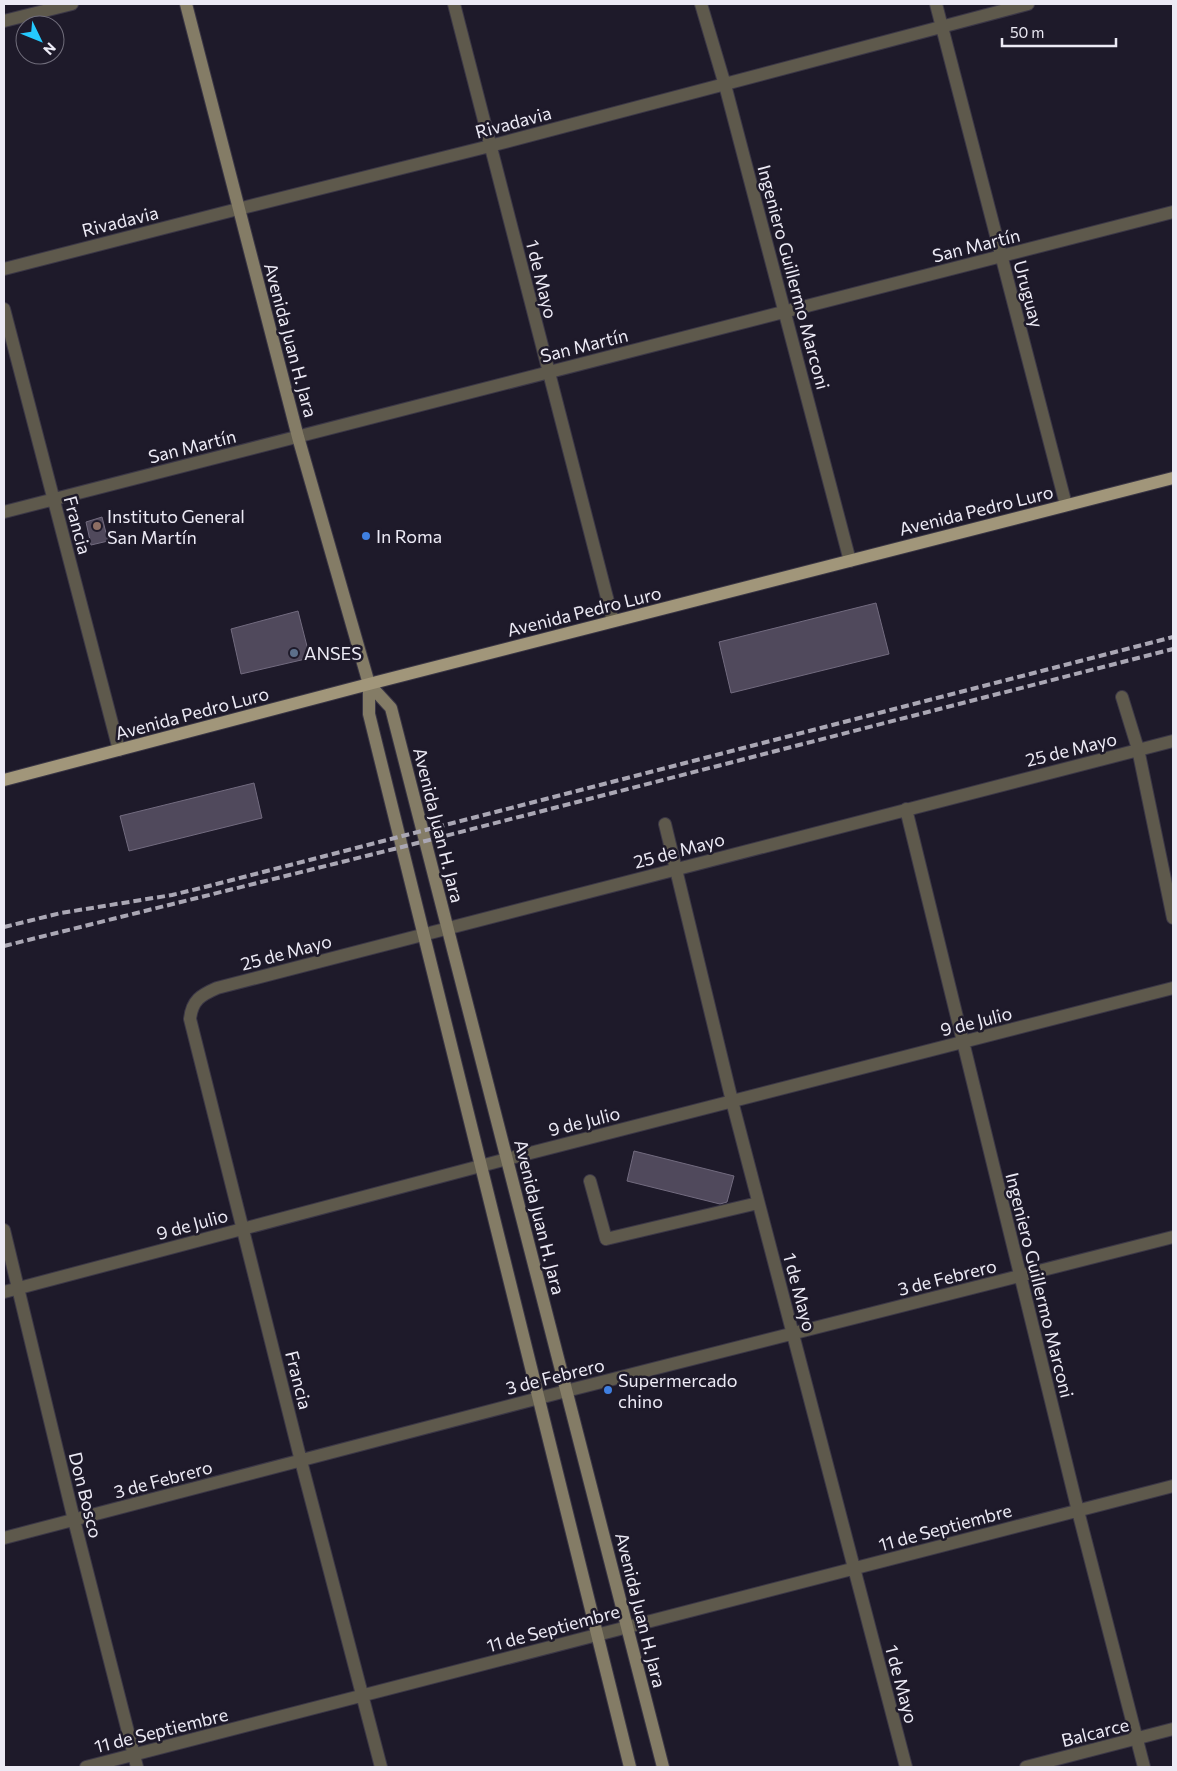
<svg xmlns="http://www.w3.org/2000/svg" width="1177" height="1771" font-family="Commissioner,sans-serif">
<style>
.building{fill:#50495c;stroke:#726b7f}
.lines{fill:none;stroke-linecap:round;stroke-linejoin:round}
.minor-casing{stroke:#3b3746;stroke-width:14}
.secondary-casing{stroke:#3b3746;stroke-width:14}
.primary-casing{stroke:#3b3746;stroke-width:14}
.minor{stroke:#5e594c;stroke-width:12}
.secondary{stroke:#847c66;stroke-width:12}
.primary{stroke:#a1967a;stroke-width:12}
.rail{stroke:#aaa7b4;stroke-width:4;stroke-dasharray:8 4;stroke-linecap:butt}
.education-dot{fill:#8d6e63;stroke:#1e1a2a;stroke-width:2}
.shop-dot{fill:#3f7fe0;stroke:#1e1a2a;stroke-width:2}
.service-dot{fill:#5c6f8a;stroke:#1e1a2a;stroke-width:2}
.labels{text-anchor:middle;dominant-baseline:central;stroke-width:5;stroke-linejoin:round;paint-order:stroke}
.street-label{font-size:18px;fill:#eceaf5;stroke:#1e1a2a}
.poi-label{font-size:18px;fill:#eceaf5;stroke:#1e1a2a;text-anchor:start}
</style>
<rect width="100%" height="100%" fill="#1e1a2a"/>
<path class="building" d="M102 517 108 541 91 545 86 522Z
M876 603 889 654 731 693 719 642Z
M298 611 310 658 241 674 231 629Z
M254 783 262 818 129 851 120 816Z
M634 1151 734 1176 727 1202 720 1204 627 1181Z"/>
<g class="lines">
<defs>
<path id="minor" d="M454 4 613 621
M701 4 725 85 850 561
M936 4 1066 505
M4 21 72 4
M4 269 238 209 490 146 1028 4
M4 309 119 750
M4 512 1173 212
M1122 697 1138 749 1173 918
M906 809 1078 1511 1144 1767
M665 824 732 1101 906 1767
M590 1181 606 1239 758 1203
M4 1230 74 1520 137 1767
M4 1292 507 1159 1173 988
M4 1538 566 1391 1173 1237
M86 1767 1173 1486
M381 1767 301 1461 190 1019C192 1000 201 995 217 988L1173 741
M1026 1767 1173 1729"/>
<path id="secondary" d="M186 4 298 437 369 684V714L630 1767
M369 684 391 708 663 1767"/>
<path id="primary" d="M4 780 369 684 1173 478"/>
</defs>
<use href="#minor" class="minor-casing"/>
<use href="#secondary" class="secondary-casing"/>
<use href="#primary" class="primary-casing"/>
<use href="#minor" class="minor"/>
<use href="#secondary" class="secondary"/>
<use href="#primary" class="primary"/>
<path class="rail" d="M4 927 61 913 172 895 201 888 1173 637
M4 946 402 847 1173 649"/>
</g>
<circle class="education-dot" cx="97" cy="526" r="5"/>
<g class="shop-dot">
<circle cx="366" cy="536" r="5"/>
<circle cx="608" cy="1390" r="5"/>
</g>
<circle class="service-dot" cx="294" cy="653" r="5"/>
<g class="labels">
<g class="street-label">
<text transform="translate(513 122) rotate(-15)">Rivadavia</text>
<text transform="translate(120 221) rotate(-14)">Rivadavia</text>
<text transform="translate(976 245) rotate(-14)">San Martín</text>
<text transform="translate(794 277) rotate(75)">Ingeniero Guillermo Marconi</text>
<text transform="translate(542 279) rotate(76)">1 de Mayo</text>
<text transform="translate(1029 294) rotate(75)">Uruguay</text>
<text transform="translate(291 340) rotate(75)">Avenida Juan H. Jara</text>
<text transform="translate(584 345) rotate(-14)">San Martín</text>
<text transform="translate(192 446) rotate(-14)">San Martín</text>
<text transform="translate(976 510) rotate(-14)">Avenida Pedro Luro</text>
<text transform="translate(78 525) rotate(75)">Francia</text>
<text transform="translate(584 611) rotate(-14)">Avenida Pedro Luro</text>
<text transform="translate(192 713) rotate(-15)">Avenida Pedro Luro</text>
<text transform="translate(1071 749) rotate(-14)">25 de Mayo</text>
<text transform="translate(439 825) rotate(76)">Avenida Juan H. Jara</text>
<text transform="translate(679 850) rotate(-15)">25 de Mayo</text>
<text transform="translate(286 952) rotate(-15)">25 de Mayo</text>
<text transform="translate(976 1021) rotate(-14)">9 de Julio</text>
<text transform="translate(584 1121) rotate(-14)">9 de Julio</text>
<text transform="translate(540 1217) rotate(76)">Avenida Juan H. Jara</text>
<text transform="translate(192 1224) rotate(-15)">9 de Julio</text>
<text transform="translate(947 1277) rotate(-14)">3 de Febrero</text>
<text transform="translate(1040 1285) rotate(76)">Ingeniero Guillermo Marconi</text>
<text transform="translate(800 1292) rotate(75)">1 de Mayo</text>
<text transform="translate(555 1376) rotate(-14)">3 de Febrero</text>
<text transform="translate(299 1380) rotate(76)">Francia</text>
<text transform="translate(163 1479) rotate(-15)">3 de Febrero</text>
<text transform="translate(86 1495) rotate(76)">Don Bosco</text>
<text transform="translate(945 1527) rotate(-15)">11 de Septiembre</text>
<text transform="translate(641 1610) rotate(76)">Avenida Juan H. Jara</text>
<text transform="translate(553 1628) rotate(-15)">11 de Septiembre</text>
<text transform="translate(902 1684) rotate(75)">1 de Mayo</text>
<text transform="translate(161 1730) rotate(-14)">11 de Septiembre</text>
<text transform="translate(1095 1732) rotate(-14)">Balcarce</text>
</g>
<g class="poi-label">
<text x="107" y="516">Instituto General<tspan x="107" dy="21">San Martín</tspan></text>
<text x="376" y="536">In Roma</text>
<text x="304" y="653">ANSES</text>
<text x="618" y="1380">Supermercado<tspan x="618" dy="21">chino</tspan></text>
</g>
</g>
<rect width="1177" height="1771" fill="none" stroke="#eceaf5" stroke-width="10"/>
<g transform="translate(40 40) rotate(133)"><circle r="24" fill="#1e1a2a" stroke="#706d7b"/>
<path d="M0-4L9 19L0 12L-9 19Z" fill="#25c9fe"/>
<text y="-8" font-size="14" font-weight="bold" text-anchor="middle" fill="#eceaf5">N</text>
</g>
<path d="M1002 38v8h114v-8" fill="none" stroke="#eceaf5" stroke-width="2.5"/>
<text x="1010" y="38" font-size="15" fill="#eceaf5" stroke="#1e1a2a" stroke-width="4" paint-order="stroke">50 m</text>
</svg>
